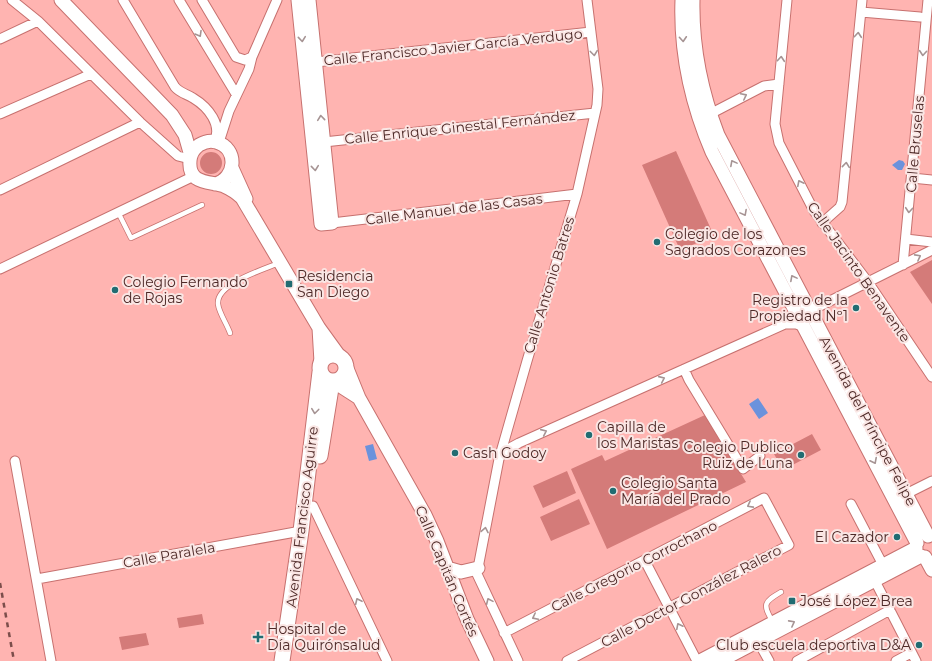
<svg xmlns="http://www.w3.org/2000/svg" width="932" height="661" font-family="Montserrat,sans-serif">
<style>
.green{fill:#d47b79}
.water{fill:#6b92dc}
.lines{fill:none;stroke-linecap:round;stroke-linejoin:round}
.lane-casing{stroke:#c7716f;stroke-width:6}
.street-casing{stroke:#c7716f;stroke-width:11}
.secondary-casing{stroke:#c7716f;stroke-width:15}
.primary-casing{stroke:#c7716f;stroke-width:17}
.lane{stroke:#fff;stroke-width:4.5}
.street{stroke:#fff;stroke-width:9}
.secondary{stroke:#fff;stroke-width:13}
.primary{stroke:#fff;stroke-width:15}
.rail{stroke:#7c4e4b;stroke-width:2.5;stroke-dasharray:5 5;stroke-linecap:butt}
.oneway{stroke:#a69494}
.poi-dot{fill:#216c72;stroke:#fae6e4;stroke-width:1.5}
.labels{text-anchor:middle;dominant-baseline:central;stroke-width:4;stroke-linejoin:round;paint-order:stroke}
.street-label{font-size:14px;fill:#4e2a28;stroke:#fae6e4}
.poi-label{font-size:14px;fill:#4e2a28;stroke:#fae6e4;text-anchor:start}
</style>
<rect width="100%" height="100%" fill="#ffb4b1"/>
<path class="green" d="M676 151 714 236 680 250 642 165Z
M200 163a11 11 0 1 1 22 0a11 11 0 1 1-22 0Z
M932 260V304L910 272Z
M705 415 746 482 607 549 571 469 602 455 605 461Z
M812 434 821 450 783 470 774 454Z
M567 471 576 493 543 508 533 486Z
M579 499 590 524 551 541 540 517Z
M202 614 204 624 179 628 177 618Z
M146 633 149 645 122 650 119 637Z"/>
<path class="water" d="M899 160 903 161 905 164 902 170H898L892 165Z
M758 398 768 413 759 419 749 404Z
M373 444 377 459 369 461 365 446Z"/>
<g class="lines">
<defs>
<path id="lane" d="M118 212 131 238 202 205
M230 333C227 324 219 313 218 304 216 284 262 270 279 263
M773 622C762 604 764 602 781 592"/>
<path id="street" d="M12 0 38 21 140 122 178 156 190 159
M123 0 175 87C180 93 187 94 193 98 208 107 223 125 214 142
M179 0 236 94
M202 0 236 57 245 60 252 57
M787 0 775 124 779 143 814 211 868 282 932 377
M861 12 920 17
M0 39 38 21
M316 62 591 32
M0 114 91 74
M710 114 764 86 779 84
M220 139 229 111 249 69 252 57 277 0
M324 142 595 113
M912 178 932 180
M0 190 140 122
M332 223 577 194
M822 223 840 207 842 202 862 0
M906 239 932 242
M903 265 928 0
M0 269 194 176
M810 311 932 250
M684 369 689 380 743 469 760 456
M501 456 508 449 519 443 785 324H796L805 327
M15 461 51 661
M906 494 932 481
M851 504 883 565
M313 506 387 661
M645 561 697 661
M37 579 301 531
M874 579 916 661
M504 633 764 498 789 545 567 661
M758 641 769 661
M518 661 477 574 478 568 499 459 527 361 577 194 597 105 598 89 587 0
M797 661 890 610
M896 661 911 653"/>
<path id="secondary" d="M61 0 172 115 185 135 191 156
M298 0 321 224 332 223 309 0
M682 0C680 53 691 103 712 152L917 543
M693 0C692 47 701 91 718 135L928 536
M232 168 246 199
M215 184C236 179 239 148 216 142 210 140 204 142 199 145 194 149 190 155 190 161 188 185 210 181 224 186 231 189 237 193 242 198L319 328 340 357
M319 328 321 362
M346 366 359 398 425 515 437 541 467 619 487 661
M334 382 359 398
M925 557 932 570
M447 568 461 572 478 568
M700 661 916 548
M720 661 921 556"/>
<path id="primary" d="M320 368a13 13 0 1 1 26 0a13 13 0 1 1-26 0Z
M320 456 332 382
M282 661 301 531 320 372"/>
</defs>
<use href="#lane" class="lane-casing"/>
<use href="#street" class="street-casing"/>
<use href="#secondary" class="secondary-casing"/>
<use href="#primary" class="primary-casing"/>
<use href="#lane" class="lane"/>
<use href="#street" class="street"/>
<use href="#secondary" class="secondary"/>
<use href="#primary" class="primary"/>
<path class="rail" d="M0 583 14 661"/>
</g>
<defs><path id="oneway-chevron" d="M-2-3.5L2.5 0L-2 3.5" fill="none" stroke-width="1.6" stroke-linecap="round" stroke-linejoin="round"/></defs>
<g class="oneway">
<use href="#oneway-chevron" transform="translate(199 34) rotate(60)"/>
<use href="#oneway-chevron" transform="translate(858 35) rotate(-85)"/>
<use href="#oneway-chevron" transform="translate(302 39) rotate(84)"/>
<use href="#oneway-chevron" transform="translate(683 39) rotate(86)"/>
<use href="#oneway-chevron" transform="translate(594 53) rotate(83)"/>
<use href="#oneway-chevron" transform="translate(923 53) rotate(95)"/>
<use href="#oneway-chevron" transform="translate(781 59) rotate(-85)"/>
<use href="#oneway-chevron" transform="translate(744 96) rotate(-27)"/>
<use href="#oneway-chevron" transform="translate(321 118) rotate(-96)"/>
<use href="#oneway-chevron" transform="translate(733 163) rotate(-118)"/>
<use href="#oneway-chevron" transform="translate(846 165) rotate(-84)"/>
<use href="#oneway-chevron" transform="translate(315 168) rotate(84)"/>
<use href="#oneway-chevron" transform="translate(800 183) rotate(-117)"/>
<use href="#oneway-chevron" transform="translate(909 210) rotate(95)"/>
<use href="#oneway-chevron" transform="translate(744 213) rotate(62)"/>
<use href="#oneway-chevron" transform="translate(918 257) rotate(-28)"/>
<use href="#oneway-chevron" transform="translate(793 278) rotate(-118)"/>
<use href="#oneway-chevron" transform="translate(662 379) rotate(-24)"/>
<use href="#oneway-chevron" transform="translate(315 411) rotate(97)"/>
<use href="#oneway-chevron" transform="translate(544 432) rotate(-24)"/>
<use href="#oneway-chevron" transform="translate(874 461) rotate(63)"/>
<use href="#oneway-chevron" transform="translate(750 505) rotate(152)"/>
<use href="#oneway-chevron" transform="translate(485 530) rotate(-79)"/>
<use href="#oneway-chevron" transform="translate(358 601) rotate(-115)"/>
<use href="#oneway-chevron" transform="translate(489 601) rotate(-114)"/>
<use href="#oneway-chevron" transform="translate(535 617) rotate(153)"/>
<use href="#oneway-chevron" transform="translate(792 623) rotate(-28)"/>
<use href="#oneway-chevron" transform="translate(679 626) rotate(-117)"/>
</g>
<g class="poi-dot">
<circle cx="657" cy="242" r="4"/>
<rect x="285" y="280" width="8" height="8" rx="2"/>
<circle cx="115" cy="290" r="4"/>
<circle cx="856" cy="308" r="4"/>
<circle cx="589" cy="435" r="4"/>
<circle cx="455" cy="453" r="4"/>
<circle cx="801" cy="455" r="4"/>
<circle cx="613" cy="491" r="4"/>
<circle cx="897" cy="537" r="4"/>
<rect x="788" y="597" width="8" height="8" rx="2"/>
<path d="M256 631h4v4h4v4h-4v4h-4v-4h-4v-4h4z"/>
<circle cx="919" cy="645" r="4"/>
</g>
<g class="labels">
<g class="street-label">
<text transform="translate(453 47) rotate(-6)">Calle Francisco Javier García Verdugo</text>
<text transform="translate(460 127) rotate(-6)">Calle Enrique Ginestal Fernández</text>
<text transform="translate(915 144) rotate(-85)">Calle Bruselas</text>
<text transform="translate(454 209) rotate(-7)">Calle Manuel de las Casas</text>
<text transform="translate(859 272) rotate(55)">Calle Jacinto Benavente</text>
<text transform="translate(549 285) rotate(-73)">Calle Antonio Batres</text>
<text transform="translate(868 421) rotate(62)">Avenida del Príncipe Felipe</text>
<text transform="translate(302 517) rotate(-83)">Avenida Francisco Aguirre</text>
<text transform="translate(169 555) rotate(-10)">Calle Paralela</text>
<text transform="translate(634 566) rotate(-27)">Calle Gregorio Corrochano</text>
<text transform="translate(447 571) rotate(67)">Calle Capitán Cortés</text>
<text transform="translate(691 596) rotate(-28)">Calle Doctor González Ralero</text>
</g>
<g class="poi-label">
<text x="665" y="234">Colegio de los<tspan x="665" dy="16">Sagrados Corazones</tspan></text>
<text x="297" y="276">Residencia<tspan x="297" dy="16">San Diego</tspan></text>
<text x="123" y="282">Colegio Fernando<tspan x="123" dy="16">de Rojas</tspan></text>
<text x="848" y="300" text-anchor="end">Registro de la<tspan x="848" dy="16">Propiedad Nº1</tspan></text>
<text x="597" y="427">Capilla de<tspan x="597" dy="16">los Maristas</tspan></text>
<text x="793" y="447" text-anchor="end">Colegio Publico<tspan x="793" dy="16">Ruiz de Luna</tspan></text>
<text x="463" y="453">Cash Godoy</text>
<text x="621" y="483">Colegio Santa<tspan x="621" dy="16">María del Prado</tspan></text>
<text x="889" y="537" text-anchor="end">El Cazador</text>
<text x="800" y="601">José López Brea</text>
<text x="267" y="629">Hospital de<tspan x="267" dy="16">Día Quirónsalud</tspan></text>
<text x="911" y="645" text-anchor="end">Club escuela deportiva D&amp;A</text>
</g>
</g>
</svg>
